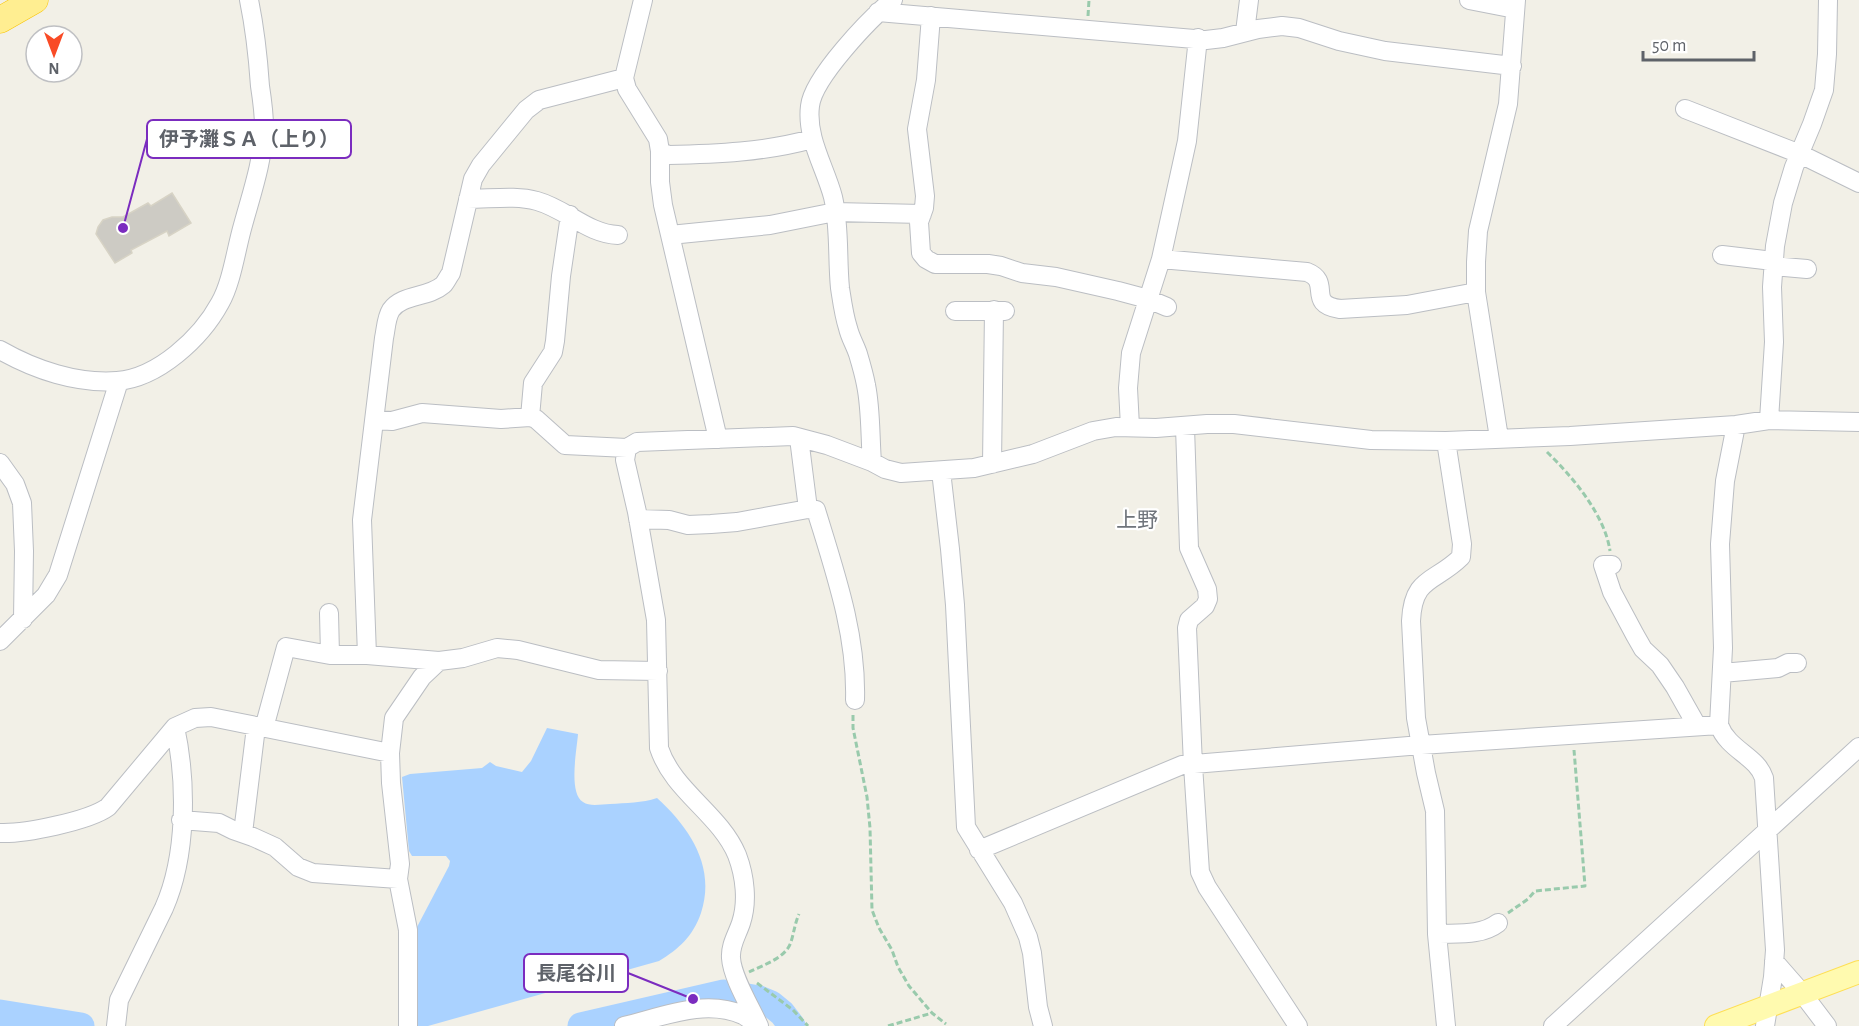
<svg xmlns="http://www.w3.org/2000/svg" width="1859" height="1026" font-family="'Alegreya Sans','Noto Sans JP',sans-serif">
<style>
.water{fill:#aad2ff}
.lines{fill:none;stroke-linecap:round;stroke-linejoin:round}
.river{stroke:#aad2ff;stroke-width:27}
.building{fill:#cdcbc4;stroke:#d7d3c5;stroke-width:1.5}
.minor-casing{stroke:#bbbec3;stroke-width:20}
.major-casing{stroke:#fedf54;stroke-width:24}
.highway-casing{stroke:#f9c300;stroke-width:27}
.path{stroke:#99caac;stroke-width:3;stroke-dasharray:6 3;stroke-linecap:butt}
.minor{stroke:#fff;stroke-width:18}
.major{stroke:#fffaaf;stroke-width:22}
.highway{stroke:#ffee91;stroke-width:26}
.labels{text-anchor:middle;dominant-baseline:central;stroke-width:4.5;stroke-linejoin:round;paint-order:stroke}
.quarter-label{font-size:21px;fill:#6f747b;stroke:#fff}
.leader{fill:none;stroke:#7b2cbf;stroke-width:2}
.callout-dot{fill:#7b2cbf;stroke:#fff;stroke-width:2}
.callout{fill:#fff;stroke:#7b2cbf;stroke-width:2}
.callout-label{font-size:20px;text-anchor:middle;font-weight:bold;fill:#5e6269}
</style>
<rect width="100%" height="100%" fill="#f2f0e7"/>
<path class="water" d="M547 728 578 734C577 749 568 793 583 802 590 807 602 804 610 804 626 803 642 803 657 798 690 828 716 867 701 913 693 936 679 949 659 961L428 1026H413V928L417 927 449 866 450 861 446 856H412L409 851 402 777 410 774 482 768 490 762 496 766 522 772 531 761Z"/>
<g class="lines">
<path class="river" d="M0 1013 81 1026
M581 1026 724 993 759 999 771 1004 782 1013 792 1026"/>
</g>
<path class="building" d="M172 193 191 223 169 236 167 231 131 250 132 253 115 263 96 234 98 227 103 220 112 217H123L148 203 151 206Z"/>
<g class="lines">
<defs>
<path id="minor" d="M643 0 624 78 627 89 658 139 660 151V182L663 205 718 439
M1469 0 1515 9
M878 12 1206 40 1223 38 1258 29 1282 26 1299 28 1339 41 1385 51 1512 66
M931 16 926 80 917 129 925 196 924 208 919 222 921 253 926 259 935 264H988L1001 266 1022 273 1056 277 1118 291 1148 299 1167 307
M1245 32 1249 0
M1685 109 1800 154 1859 183
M660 151 668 155C717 154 765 152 812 139
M468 199C491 199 516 195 537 201 566 209 588 234 618 235
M670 235 770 225 835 212 922 214
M1722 255 1773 261
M1161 259 1307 272C1333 282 1305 304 1340 309L1407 305 1476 292
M1773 266 1807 269
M955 311H1005
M0 350C35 370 77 384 117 381 158 378 201 338 220 303 232 282 236 249 243 225 252 192 263 161 264 127 264 113 262 99 260 86 258 57 255 29 249 0
M530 417 533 383 553 352 555 341 561 276 570 215
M375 420 392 421 422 413 501 419 530 417 536 419 565 445 627 448
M1769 420 1774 342 1772 287 1775 246 1783 203 1794 167 1812 124 1824 90 1827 54 1828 0
M1736 425 1725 481 1720 544 1723 648 1719 725C1728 750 1757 756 1764 778L1775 950 1773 977 1765 1026
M1130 427 1128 388 1131 353 1161 259 1180 173 1187 141 1198 38
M1185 427 1189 548 1207 589 1208 599 1205 606 1189 620 1187 628 1193 765 1200 872 1207 887 1298 1026
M799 438 808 509
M1499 438 1476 292V262L1478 231 1508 104 1516 0
M1446 441 1462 544 1461 557C1435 583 1413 576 1411 621L1416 718 1426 773 1435 811 1437 934 1446 1026
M872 462C870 437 871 409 866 385 864 374 861 364 858 354 855 345 850 337 848 328 844 316 842 301 840 288 837 258 840 227 833 197 825 167 806 138 810 106 813 78 870 18 893 0
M0 463 15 484 22 503 24 551 23 619
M992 464 994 310
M941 471 950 549 955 605 966 827 1013 903 1028 937 1032 953 1038 1007 1043 1026
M638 519 669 520 688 525 711 524 737 522 808 509 816 510C835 572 857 635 855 700
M1612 565H1603L1612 592 1635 635 1643 649 1660 665 1675 687 1697 726
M329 613 330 655
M0 641 46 595 58 575 119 381
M367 655 362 520 384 338C386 329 386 318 391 310 402 294 428 298 443 285 446 282 448 277 451 273L473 179 481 165 526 110 539 100 624 78
M1722 673 1778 668 1788 663H1797
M264 728 286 647 330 655H367L439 661
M390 753 394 718 422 677 439 661 463 658 497 648 518 650 599 670 658 671
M181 820 219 823 233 830 253 837 275 847 298 867 313 873 398 879
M0 833C24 834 89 821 108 807L175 727 195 718 211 717 390 753 391 783 400 864 398 879 408 930V1026
M243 833 256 727
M979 850 1182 765 1421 745 1719 725
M1437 934C1458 933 1481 936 1498 923
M1774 961 1802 993 1827 1026
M116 1026 119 1000 164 908C187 856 187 782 175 727
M624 1026C662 1017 705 998 743 1015 748 1018 753 1022 758 1026
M759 1026C751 1008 732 977 731 958 730 945 737 935 741 923 748 902 745 876 737 855 720 814 673 791 659 748L656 620 637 512 625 460 627 448 637 442 793 436 827 445 872 462 885 469 901 473 974 468 1033 454 1093 431 1116 427 1156 428 1207 424H1234L1371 440 1446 441 1570 436 1736 425 1769 420 1859 422
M1553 1026 1859 747"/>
<path id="major" d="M1716 1026 1859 972"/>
<path id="highway" d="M0 20 35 0"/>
</defs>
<use href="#minor" class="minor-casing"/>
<use href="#major" class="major-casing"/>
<use href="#highway" class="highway-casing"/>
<path class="path" d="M1088 16 1089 0
M1547 452C1572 476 1605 515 1610 551
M853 715V728L867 797 870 828 872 910 879 928 892 950 898 967 909 986 932 1013 946 1024
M1508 913 1528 899 1535 891 1585 886 1574 750
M749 972C763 965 786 958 791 942 794 932 795 923 799 914
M757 983 793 1010 808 1026
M888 1026 932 1013"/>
<use href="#minor" class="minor"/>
<use href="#major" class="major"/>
<use href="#highway" class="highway"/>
</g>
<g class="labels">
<g class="quarter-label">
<text x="1137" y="520">上野</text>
</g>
</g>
<path class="leader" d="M123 228L147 139M693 999L628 973"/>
<g class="callout-dot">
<circle cx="123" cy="228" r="6"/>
<circle cx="693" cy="999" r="6"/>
</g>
<g class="callout">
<rect x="147" y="120" width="204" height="38" rx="6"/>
<rect x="524" y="954" width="104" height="38" rx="6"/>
</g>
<g class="callout-label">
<text x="249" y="146">伊予灘ＳＡ（上り）</text>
<text x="576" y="980">長尾谷川</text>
</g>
<g transform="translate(54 54) rotate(180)"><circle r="28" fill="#ffffff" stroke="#bfc0c3" stroke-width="1.5"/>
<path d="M0-4.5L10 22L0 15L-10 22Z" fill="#f94b26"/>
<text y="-9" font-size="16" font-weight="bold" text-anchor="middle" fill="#5e6269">N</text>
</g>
<path d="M1643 51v9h111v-9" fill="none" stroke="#5e6269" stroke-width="3"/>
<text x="1652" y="51" font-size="18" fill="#5e6269" stroke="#ffffff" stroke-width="4.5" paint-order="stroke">50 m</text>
</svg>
